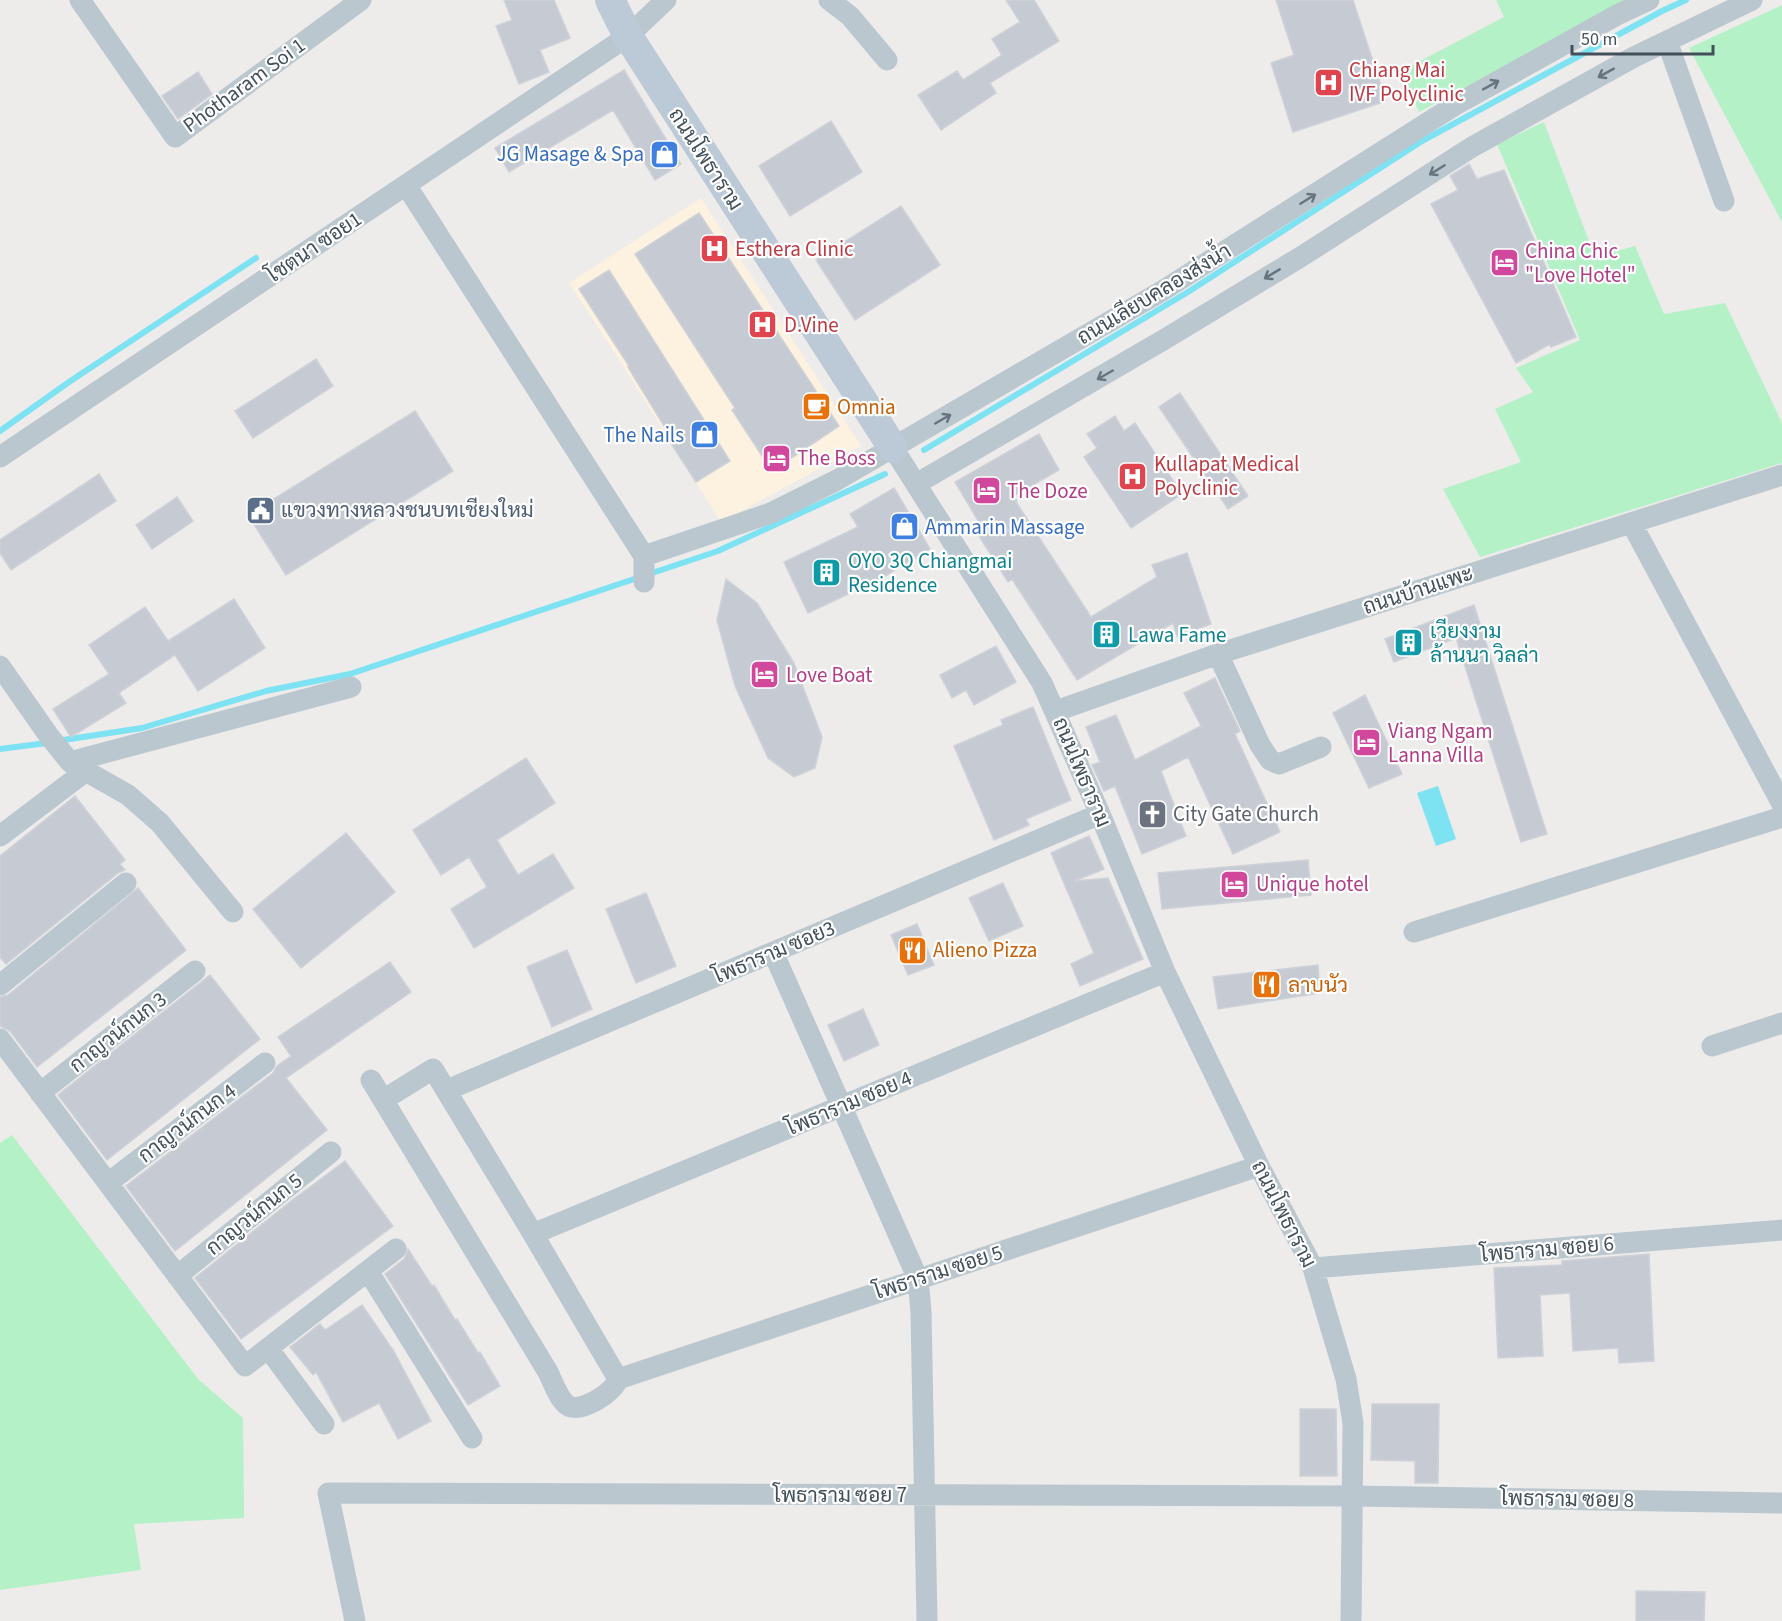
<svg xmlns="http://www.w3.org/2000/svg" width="1782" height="1621" font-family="'Source Sans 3',Sarabun,sans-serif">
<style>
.commercial{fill:#fdf2e0}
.green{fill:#b4f1c7}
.water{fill:#7de2f1}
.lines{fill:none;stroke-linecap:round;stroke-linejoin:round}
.stream{stroke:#7de2f1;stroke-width:6}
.building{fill:#c6cad2;stroke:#ced2d8;stroke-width:1.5}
.street{stroke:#bac7cf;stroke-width:21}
.secondary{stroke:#bbcad6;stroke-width:30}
.oneway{stroke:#66747d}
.labels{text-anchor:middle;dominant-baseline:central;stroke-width:4.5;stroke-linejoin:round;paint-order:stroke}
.health-label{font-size:21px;fill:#be3a42;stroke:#fff;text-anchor:start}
.street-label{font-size:21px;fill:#42505a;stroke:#fff}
.shop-label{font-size:21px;fill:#366cbe;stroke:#fff;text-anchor:end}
.hotel-label{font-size:21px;fill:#b23c85;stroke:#fff;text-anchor:start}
.food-label{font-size:21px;fill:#c56008;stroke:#fff;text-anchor:start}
.service-label{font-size:21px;fill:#4e5e75;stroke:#fff;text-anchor:start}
.culture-label{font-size:21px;fill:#0d838f;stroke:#fff;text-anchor:start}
.worship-label{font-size:21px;fill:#5b616d;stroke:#fff;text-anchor:start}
</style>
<rect width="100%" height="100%" fill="#eeebeb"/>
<path class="commercial" d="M701 198 861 446 721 522 622 364 569 283Z"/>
<path class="green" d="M1496 0H1628L1419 112 1401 71 1504 17Z
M1782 5V222L1689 48Z
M1544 122 1595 257 1635 246 1664 314 1725 303 1782 423V463L1480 557 1443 489 1521 462 1495 409 1533 392 1516 368 1580 340 1497 144Z
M12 1135 198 1379 243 1418 244 1518 134 1524 141 1570 0 1590V1143Z"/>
<path class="water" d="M1438 786 1456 839 1436 846 1417 793Z"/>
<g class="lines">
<path class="stream" d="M0 431 69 382 256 258
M924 450 1188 292 1422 141 1662 11 1686 0
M57 741 142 728 266 691 350 674 718 551 885 474
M0 749 47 743"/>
</g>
<path class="building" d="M504 0H554L570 38 540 50 549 72 519 84 496 26 512 20Z
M1006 0H1034L1059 41 990 83 996 93 941 130 918 95 957 71 963 80 1002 55 992 39 1020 22Z
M1276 0H1353L1386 101 1293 132 1271 63 1294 55Z
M624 70 681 164 655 180 613 110 509 172 495 148Z
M198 72 212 94 178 119 162 96Z
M831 121 862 172 790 216 759 166Z
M1469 164 1477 179 1504 170 1576 337 1551 347 1550 344 1516 363 1431 204 1458 190 1450 176Z
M901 206 940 265 855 320 816 260Z
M699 213 839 426 772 471 732 410 735 408 635 254Z
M609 270 730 461 696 482 672 445 675 444 628 367 629 366 579 289Z
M316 359 333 386 253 438 235 411Z
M1180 393 1248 496 1228 509 1159 407Z
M415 411 453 471 286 575 248 515Z
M1115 416 1124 431 1135 423 1182 494 1131 528 1084 457 1097 448 1087 434Z
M1039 434 1059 470 1014 496 1017 501 1016 502 1091 617 1157 577 1152 565 1187 553 1211 624 1177 636 1173 623 1077 680 1012 579 1008 582 977 533 983 529 955 482Z
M99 474 116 501 11 570 0 553V540Z
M894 488 930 549 882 578 808 613 784 562 858 527 850 514Z
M177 497 193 521 152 549 136 525Z
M726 579 757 603 794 663 822 737 815 768 794 777 768 758 735 686 717 620Z
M234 599 265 648 198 691 175 655 119 693 126 703 71 737 53 709 109 674 89 645 145 607 168 641Z
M1474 605 1547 834 1521 842 1456 638 1394 662 1385 639Z
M996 646 1016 682 974 705 966 690 952 698 940 675Z
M1215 678 1240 731 1235 734 1280 832 1233 854 1188 757 1161 771 1186 836 1142 854 1115 786 1104 791 1092 765 1100 762 1086 727 1116 715 1135 760 1201 726 1184 693Z
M1365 695 1402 774 1369 788 1333 713Z
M1033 707 1071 800 1026 819 1029 825 994 840 954 746 1003 725 1001 720Z
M526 758 555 803 497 840 518 875 553 854 574 888 474 948 451 909 487 887 469 857 441 875 413 830Z
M75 796 125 860 120 864 125 870 118 873 6 964 0 957V856Z
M346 833 395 892 301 968 253 909Z
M1089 836 1104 869 1074 881 1108 878 1143 959 1080 986 1071 964 1094 953 1051 853Z
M1308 860 1311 895 1162 909 1158 873Z
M1003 883 1023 926 989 941 969 898Z
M138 888 186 950 37 1067 10 1031 0 1026V997L8 995Z
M646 893 676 966 636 983 606 909Z
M917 924 934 965 908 975 891 935Z
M567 950 592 1009 552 1027 527 967Z
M390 962 411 992 286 1078 327 1130 175 1251 126 1186 273 1073 277 1066 291 1056 278 1037Z
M1318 965 1320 993 1218 1009 1213 977Z
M210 975 260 1039 107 1160 58 1095Z
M863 1009 879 1045 844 1061 828 1025Z
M345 1161 393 1226 241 1339 195 1278 291 1201Z
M408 1249 432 1286 434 1285 455 1320 457 1319 478 1353 480 1352 500 1386 468 1405 385 1274 404 1259Z
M1649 1254 1654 1361 1619 1363 1618 1348 1573 1351 1570 1293 1540 1295 1543 1356 1498 1358 1494 1268 1562 1265V1261Z
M362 1305 393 1350 431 1421 398 1439 379 1403 343 1422 316 1372 313 1375 290 1347 320 1324 325 1330Z
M1372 1404H1439L1438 1483H1415V1461L1371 1460Z
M1300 1409H1336L1337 1476H1300Z
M1636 1591 1705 1592 1704 1621H1636Z"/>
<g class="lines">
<path class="street" d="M80 0 175 137 361 0
M829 0 850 16 887 60
M1667 41 1724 201
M406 185 644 556V582
M893 448 1042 683 1100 814 1165 972 1259 1166 1313 1268 1346 1379 1353 1423 1351 1621
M0 457 628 36 666 0
M916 484 1165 339 1299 258 1472 147 1634 57 1752 0
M1632 524 1782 804
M644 556 771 513 837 480 1162 291 1457 104 1617 15 1649 0
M1218 654 1260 745 1270 760 1279 764 1321 747
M0 666 49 736 70 762 128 795 160 823 233 912
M1056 711 1218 654 1782 475
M70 762 351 687
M0 836 86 771
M1414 932 1782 817
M773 952 918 1279 921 1312 927 1621
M0 985 126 883
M0 1039 245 1366 396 1249
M1712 1046 1782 1023
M371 1080 548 1372C553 1382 558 1398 567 1405 579 1415 615 1392 618 1379
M447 1090 1100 814
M40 1093 195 971
M383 1100 433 1069 533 1234 618 1379
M108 1183 265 1063
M533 1234 1165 972
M1313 1268 1782 1230
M368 1271 472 1438
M177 1276 331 1152
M268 1348 324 1424
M618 1379 1259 1166
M355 1621 328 1493 1352 1496 1782 1503"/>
<path class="secondary" d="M610 0 628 36 893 448"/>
</g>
<defs><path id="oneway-shaft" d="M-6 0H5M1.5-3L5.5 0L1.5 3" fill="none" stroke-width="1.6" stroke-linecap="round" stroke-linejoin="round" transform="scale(1.5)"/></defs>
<g class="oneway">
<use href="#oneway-shaft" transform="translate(1606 73) rotate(151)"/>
<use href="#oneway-shaft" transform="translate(1491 85) rotate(-29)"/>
<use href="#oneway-shaft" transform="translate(1437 170) rotate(148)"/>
<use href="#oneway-shaft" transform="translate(1308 199) rotate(-32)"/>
<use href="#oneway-shaft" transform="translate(1272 274) rotate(149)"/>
<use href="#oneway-shaft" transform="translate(1105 375) rotate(150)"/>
<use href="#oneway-shaft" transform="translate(943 419) rotate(-30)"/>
</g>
<defs>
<symbol id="hospital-square" viewBox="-11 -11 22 22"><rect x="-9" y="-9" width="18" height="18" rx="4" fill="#e0444e" stroke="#fff"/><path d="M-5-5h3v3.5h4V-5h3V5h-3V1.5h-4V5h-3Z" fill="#fff"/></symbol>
<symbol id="shop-square" viewBox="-11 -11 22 22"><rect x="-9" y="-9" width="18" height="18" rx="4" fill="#3f7fe0" stroke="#fff"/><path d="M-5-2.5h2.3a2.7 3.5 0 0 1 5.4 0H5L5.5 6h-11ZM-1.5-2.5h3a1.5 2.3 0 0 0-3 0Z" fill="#fff"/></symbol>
<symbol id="hotel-square" viewBox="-11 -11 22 22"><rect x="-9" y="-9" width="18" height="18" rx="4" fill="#d1479c" stroke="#fff"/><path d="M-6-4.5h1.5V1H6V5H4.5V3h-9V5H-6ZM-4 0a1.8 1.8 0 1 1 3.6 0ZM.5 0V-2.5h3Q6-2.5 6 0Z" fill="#fff"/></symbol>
<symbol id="cafe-square" viewBox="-11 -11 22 22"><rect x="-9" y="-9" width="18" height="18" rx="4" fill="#e8710a" stroke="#fff"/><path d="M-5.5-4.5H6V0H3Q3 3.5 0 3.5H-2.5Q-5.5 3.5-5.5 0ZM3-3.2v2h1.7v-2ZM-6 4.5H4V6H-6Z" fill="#fff"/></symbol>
<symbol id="civic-square" viewBox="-11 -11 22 22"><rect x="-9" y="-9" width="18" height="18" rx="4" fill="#5c6f8a" stroke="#fff"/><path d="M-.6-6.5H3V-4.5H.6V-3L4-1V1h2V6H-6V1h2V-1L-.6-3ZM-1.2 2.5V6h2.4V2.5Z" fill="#fff"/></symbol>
<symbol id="building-square" viewBox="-11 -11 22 22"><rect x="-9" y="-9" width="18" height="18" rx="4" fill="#0f9aa8" stroke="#fff"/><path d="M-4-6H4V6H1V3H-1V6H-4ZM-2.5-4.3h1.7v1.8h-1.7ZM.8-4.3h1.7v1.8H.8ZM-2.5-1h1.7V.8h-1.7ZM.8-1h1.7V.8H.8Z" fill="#fff"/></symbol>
<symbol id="church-square" viewBox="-11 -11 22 22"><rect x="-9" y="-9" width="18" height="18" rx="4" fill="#6b7280" stroke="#fff"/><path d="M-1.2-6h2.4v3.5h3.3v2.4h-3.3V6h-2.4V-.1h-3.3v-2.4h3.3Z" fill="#fff"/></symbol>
<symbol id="restaurant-square" viewBox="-11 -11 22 22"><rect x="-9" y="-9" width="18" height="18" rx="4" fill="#e8710a" stroke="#fff"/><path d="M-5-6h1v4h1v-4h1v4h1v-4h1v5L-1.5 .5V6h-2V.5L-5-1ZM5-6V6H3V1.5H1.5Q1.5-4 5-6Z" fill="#fff"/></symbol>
</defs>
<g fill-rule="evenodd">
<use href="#hospital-square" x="1312" y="66" width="33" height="33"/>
<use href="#shop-square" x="648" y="138" width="33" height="33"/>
<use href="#hospital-square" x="698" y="232" width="33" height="33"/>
<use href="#hotel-square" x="1488" y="246" width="33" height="33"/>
<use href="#hospital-square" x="746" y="308" width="33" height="33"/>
<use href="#cafe-square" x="800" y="390" width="33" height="33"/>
<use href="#shop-square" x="688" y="418" width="33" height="33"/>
<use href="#hotel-square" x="760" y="442" width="33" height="33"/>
<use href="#hospital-square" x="1116" y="460" width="33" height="33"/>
<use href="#hotel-square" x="970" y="474" width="33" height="33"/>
<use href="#civic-square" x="244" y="494" width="33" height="33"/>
<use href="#shop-square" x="888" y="510" width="33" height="33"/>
<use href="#building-square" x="810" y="556" width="33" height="33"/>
<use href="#building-square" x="1090" y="618" width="33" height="33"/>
<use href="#building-square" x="1392" y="626" width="33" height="33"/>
<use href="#hotel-square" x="748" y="658" width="33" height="33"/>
<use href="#hotel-square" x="1350" y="726" width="33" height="33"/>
<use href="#church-square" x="1136" y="798" width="33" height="33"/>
<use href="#hotel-square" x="1218" y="868" width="33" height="33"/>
<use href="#restaurant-square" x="896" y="934" width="33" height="33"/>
<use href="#restaurant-square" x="1250" y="968" width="33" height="33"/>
</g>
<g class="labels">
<g class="health-label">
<text x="1349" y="70">Chiang Mai<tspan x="1349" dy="24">IVF Polyclinic</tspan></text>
<text x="735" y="249">Esthera Clinic</text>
<text x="784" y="325">D.Vine</text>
<text x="1154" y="464">Kullapat Medical<tspan x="1154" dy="24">Polyclinic</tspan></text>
</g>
<g class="street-label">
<text transform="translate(244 85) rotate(-36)">Photharam Soi 1</text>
<text transform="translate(706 159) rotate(57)">ถนนโพธาราม</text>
<text transform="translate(314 247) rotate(-34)">โชตนา ซอย1</text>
<text transform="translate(1154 294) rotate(-31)">ถนนเลียบคลองส่งน้ำ</text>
<text transform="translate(1418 590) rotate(-18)">ถนนบ้านแพะ</text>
<text transform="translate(1082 772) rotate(67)">ถนนโพธาราม</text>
<text transform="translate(774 952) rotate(-23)">โพธาราม ซอย3</text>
<text transform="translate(118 1032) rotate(-38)">กาญวน์กนก 3</text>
<text transform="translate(849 1103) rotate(-23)">โพธาราม ซอย 4</text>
<text transform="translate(187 1123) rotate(-37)">กาญวน์กนก 4</text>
<text transform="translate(254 1214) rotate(-39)">กาญวน์กนก 5</text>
<text transform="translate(1284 1214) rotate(63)">ถนนโพธาราม</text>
<text transform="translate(1547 1249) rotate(-5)">โพธาราม ซอย 6</text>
<text transform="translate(938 1272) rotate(-18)">โพธาราม ซอย 5</text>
<text x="840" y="1495">โพธาราม ซอย 7</text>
<text transform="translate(1567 1499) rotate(1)">โพธาราม ซอย 8</text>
</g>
<g class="shop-label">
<text x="644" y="154">JG Masage &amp; Spa</text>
<text x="684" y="435">The Nails</text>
<text x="925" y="527" text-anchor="start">Ammarin Massage</text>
</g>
<g class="hotel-label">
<text x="1525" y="251">China Chic<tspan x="1525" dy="24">"Love Hotel"</tspan></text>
<text x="797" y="458">The Boss</text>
<text x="1007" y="491">The Doze</text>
<text x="786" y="675">Love Boat</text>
<text x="1388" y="731">Viang Ngam<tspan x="1388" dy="24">Lanna Villa</tspan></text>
<text x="1256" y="884">Unique hotel</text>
</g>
<g class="food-label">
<text x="837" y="407">Omnia</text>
<text x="933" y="950">Alieno Pizza</text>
<text x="1288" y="985">ลาบนัว</text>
</g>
<g class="service-label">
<text x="281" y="510">แขวงทางหลวงชนบทเชียงใหม่</text>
</g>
<g class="culture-label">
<text x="848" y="561">OYO 3Q Chiangmai<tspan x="848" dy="24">Residence</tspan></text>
<text x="1430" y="631">เวียงงาม<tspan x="1430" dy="24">ล้านนา วิลล่า</tspan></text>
<text x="1128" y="635">Lawa Fame</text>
</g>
<g class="worship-label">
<text x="1173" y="814">City Gate Church</text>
</g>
</g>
<path d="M1572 45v9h141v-9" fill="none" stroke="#42505a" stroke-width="3"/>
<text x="1581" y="45" font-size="18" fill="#42505a" stroke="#ffffff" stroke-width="4.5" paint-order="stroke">50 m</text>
</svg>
